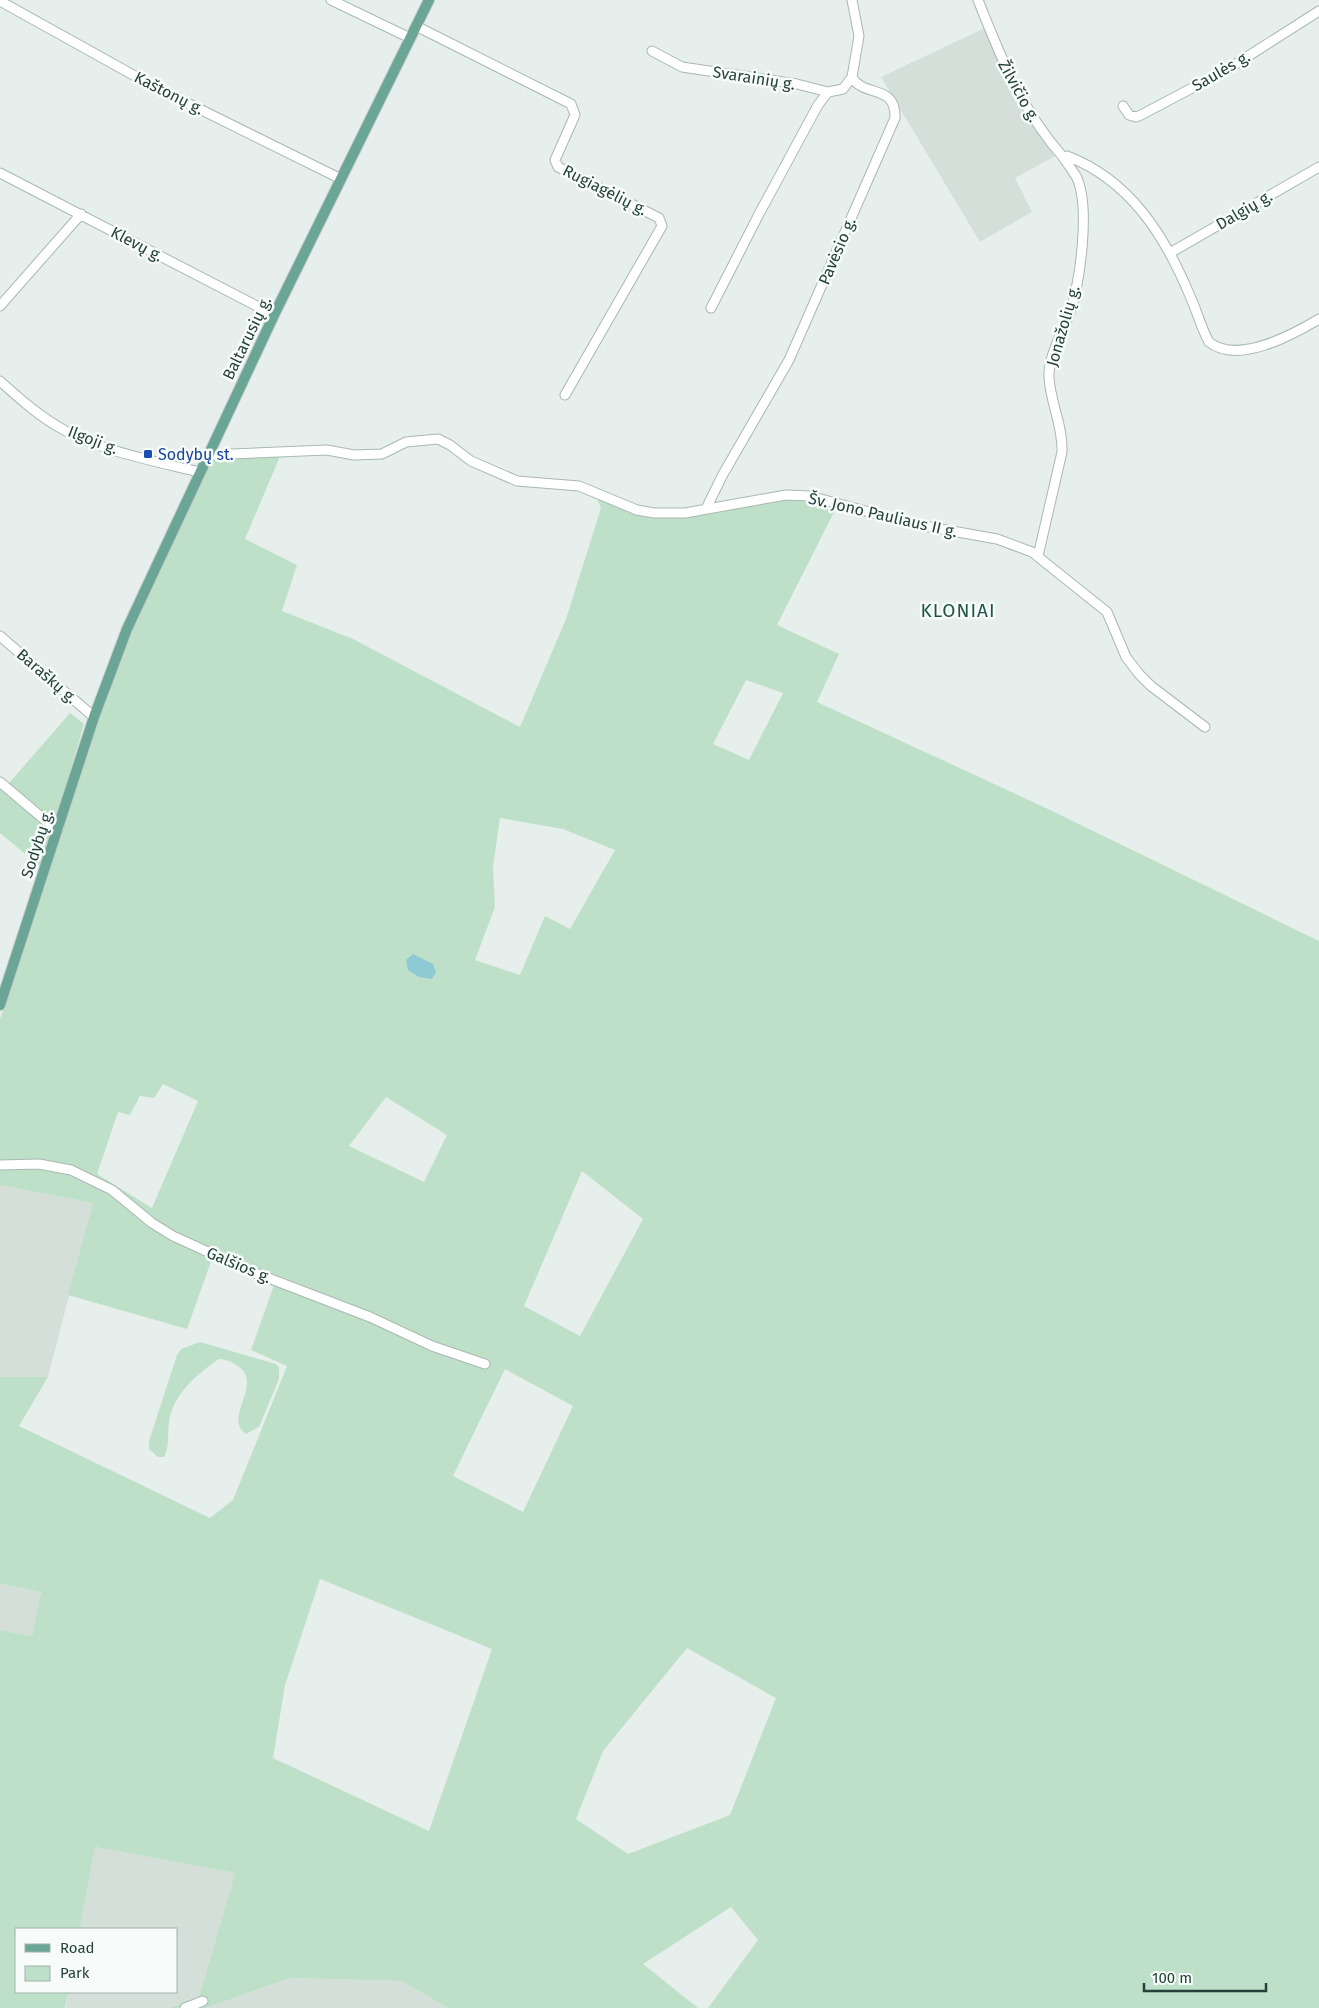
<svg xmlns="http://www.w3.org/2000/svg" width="1319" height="2008" font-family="'Fira Sans',sans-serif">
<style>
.built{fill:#d4dfda}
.green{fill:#bfe0c8;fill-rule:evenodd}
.water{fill:#8ec9d4}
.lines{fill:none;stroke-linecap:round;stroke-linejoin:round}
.minor-casing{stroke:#a8b8b2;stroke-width:11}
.major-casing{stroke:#c2cac8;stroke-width:12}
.minor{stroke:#fff;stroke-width:9}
.major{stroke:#6aa596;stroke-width:10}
.transit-dot{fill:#1a4fb4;stroke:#f7fbf9;stroke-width:2}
.labels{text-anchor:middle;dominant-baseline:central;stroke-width:5;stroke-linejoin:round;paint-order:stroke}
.street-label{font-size:16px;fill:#24423a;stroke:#f7fbf9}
.transit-label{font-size:16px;fill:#164399;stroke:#f7fbf9;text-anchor:start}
.quarter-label{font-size:19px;letter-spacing:1px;fill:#1f5548;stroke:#f7fbf9}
</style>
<rect width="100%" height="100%" fill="#e6efeb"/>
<path class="built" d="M985 28 1013 97 1055 156 1015 178 1032 212 980 242 881 77Z
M0 1185 93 1203 48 1377H0Z
M0 1584 41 1592 32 1636 0 1630Z
M95 1847 235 1873 199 1997 169 2008H66L68 1992H176V1929H80Z
M290 1978 401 1981 448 2008H206Z"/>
<path class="green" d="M281 454 245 539 297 565 282 611 353 639 520 727 566 619 601 508 595 494 643 514 791 498 805 499 836 508 777 625 839 654 817 702 1048 809 1319 941V2008H708L758 1940 731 1907 643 1964 698 2008H448L401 1981 290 1978 206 2008H169L199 1997 235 1873 95 1847 80 1929H16V1992H68L65 2008H0V1630L32 1636 41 1592 0 1584V1377H48L19 1426 210 1518 233 1500 287 1366 251 1350 274 1285 213 1256 187 1329 68 1295 93 1203 0 1185V1019L102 708 142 606 211 458ZM746 680 783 693 749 760 713 744ZM500 818 563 829 615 850 570 929 545 916 520 975 475 960 495 907 493 867ZM163 1084 198 1101 152 1208 97 1174 118 1112 130 1115 140 1096 154 1098ZM386 1097 447 1135 424 1182 349 1146ZM582 1171 643 1219 580 1336 524 1306ZM505 1369 573 1406 523 1512 453 1476ZM320 1579 492 1649 429 1831 273 1758 285 1685ZM687 1648 776 1698 730 1815 628 1854 576 1819 603 1751Z
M70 713 84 724 42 868 0 833V786L4 789Z
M200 1342 276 1364 279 1368V1379L259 1427 246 1434C243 1431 240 1430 239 1425 234 1407 260 1382 238 1366 232 1362 225 1359 219 1359 197 1374 173 1394 169 1422 167 1435 170 1446 164 1457H158L149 1449V1441L177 1355 181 1349Z"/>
<path class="water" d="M413 954 433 964 436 972 432 979 419 977 408 970 406 960Z"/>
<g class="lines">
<defs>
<path id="minor" d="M331 0 410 38
M978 0C1001 58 1021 109 1063 157L1067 156C1130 180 1165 236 1190 296 1197 311 1201 328 1209 342 1238 365 1292 335 1319 319
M0 1 153 86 341 179
M416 26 571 104 575 115 555 160 558 167 659 218 662 226 565 395
M652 51 682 67 797 84 828 92 843 89 852 77
M1123 106 1129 115 1136 117 1141 115 1228 69 1319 11
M0 173 274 315
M1170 253 1319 167
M0 306 81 214
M711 308 759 214 818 105 828 92
M0 381C20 399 40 417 64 430 105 452 154 461 199 472
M207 455 327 450 354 455 382 454 406 442 438 439 450 445 471 461 517 481 579 486 637 510 654 513H685L786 495 810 496 913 524 997 539 1032 552 1107 612 1126 657 1139 674 1151 686 1205 727
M706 509 722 476 789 360 895 118C896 83 863 98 852 77L859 36 852 0
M1038 556 1062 452C1063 425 1050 402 1049 377 1048 357 1062 333 1069 315 1080 284 1091 206 1076 176 1072 170 1067 163 1063 157
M0 636 94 717
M0 782 46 821 59 827
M0 1165 39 1164 71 1170 112 1190 152 1223 173 1236 250 1271 370 1317 432 1346 485 1364
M185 2008 203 2001"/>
<path id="major" d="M0 1005 94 717 127 629 274 315 429 0"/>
</defs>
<use href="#minor" class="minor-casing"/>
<use href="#major" class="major-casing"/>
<use href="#minor" class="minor"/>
<use href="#major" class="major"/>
</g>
<rect class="transit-dot" x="143" y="449" width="10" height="10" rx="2.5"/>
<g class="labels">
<g class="street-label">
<text transform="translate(1221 71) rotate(-30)">Saulės g.</text>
<text transform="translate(754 78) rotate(9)">Svarainių g.</text>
<text transform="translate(1019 91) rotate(61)">Žilvičio g.</text>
<text transform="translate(169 93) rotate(27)">Kaštonų g.</text>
<text transform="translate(605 190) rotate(27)">Rugiagėlių g.</text>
<text transform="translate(1244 210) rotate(-30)">Dalgių g.</text>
<text transform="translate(137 244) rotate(28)">Klevų g.</text>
<text transform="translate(837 251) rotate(-67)">Pavėsio g.</text>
<text transform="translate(1063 326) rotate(-74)">Jonažolių g.</text>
<text transform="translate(247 338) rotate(-64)">Baltarusių g.</text>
<text transform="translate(93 440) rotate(21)">Ilgoji g.</text>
<text transform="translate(883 515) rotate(13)">Šv. Jono Pauliaus II g.</text>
<text transform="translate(47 676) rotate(41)">Baraškų g.</text>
<text transform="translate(37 844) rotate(-72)">Sodybų g.</text>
<text transform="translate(239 1265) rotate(23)">Galšios g.</text>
</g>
<g class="transit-label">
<text x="158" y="454">Sodybų st.</text>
</g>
<g class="quarter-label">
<text x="958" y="610">KLONIAI</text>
</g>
</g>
<rect x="15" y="1928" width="162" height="65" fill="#f7fbf9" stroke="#a3b1ad"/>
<rect x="25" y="1944" width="25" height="8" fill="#6aa596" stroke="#a3b1ad"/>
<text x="60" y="1953" font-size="15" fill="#24423a">Road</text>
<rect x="25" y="1966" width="25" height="15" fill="#bfe0c8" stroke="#a3b1ad"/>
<text x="60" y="1978" font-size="15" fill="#24423a">Park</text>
<path d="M1144 1983v8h122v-8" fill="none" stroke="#24423a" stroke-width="2.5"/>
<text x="1152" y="1983" font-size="15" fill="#24423a" stroke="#f7fbf9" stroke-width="4" paint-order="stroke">100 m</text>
</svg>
